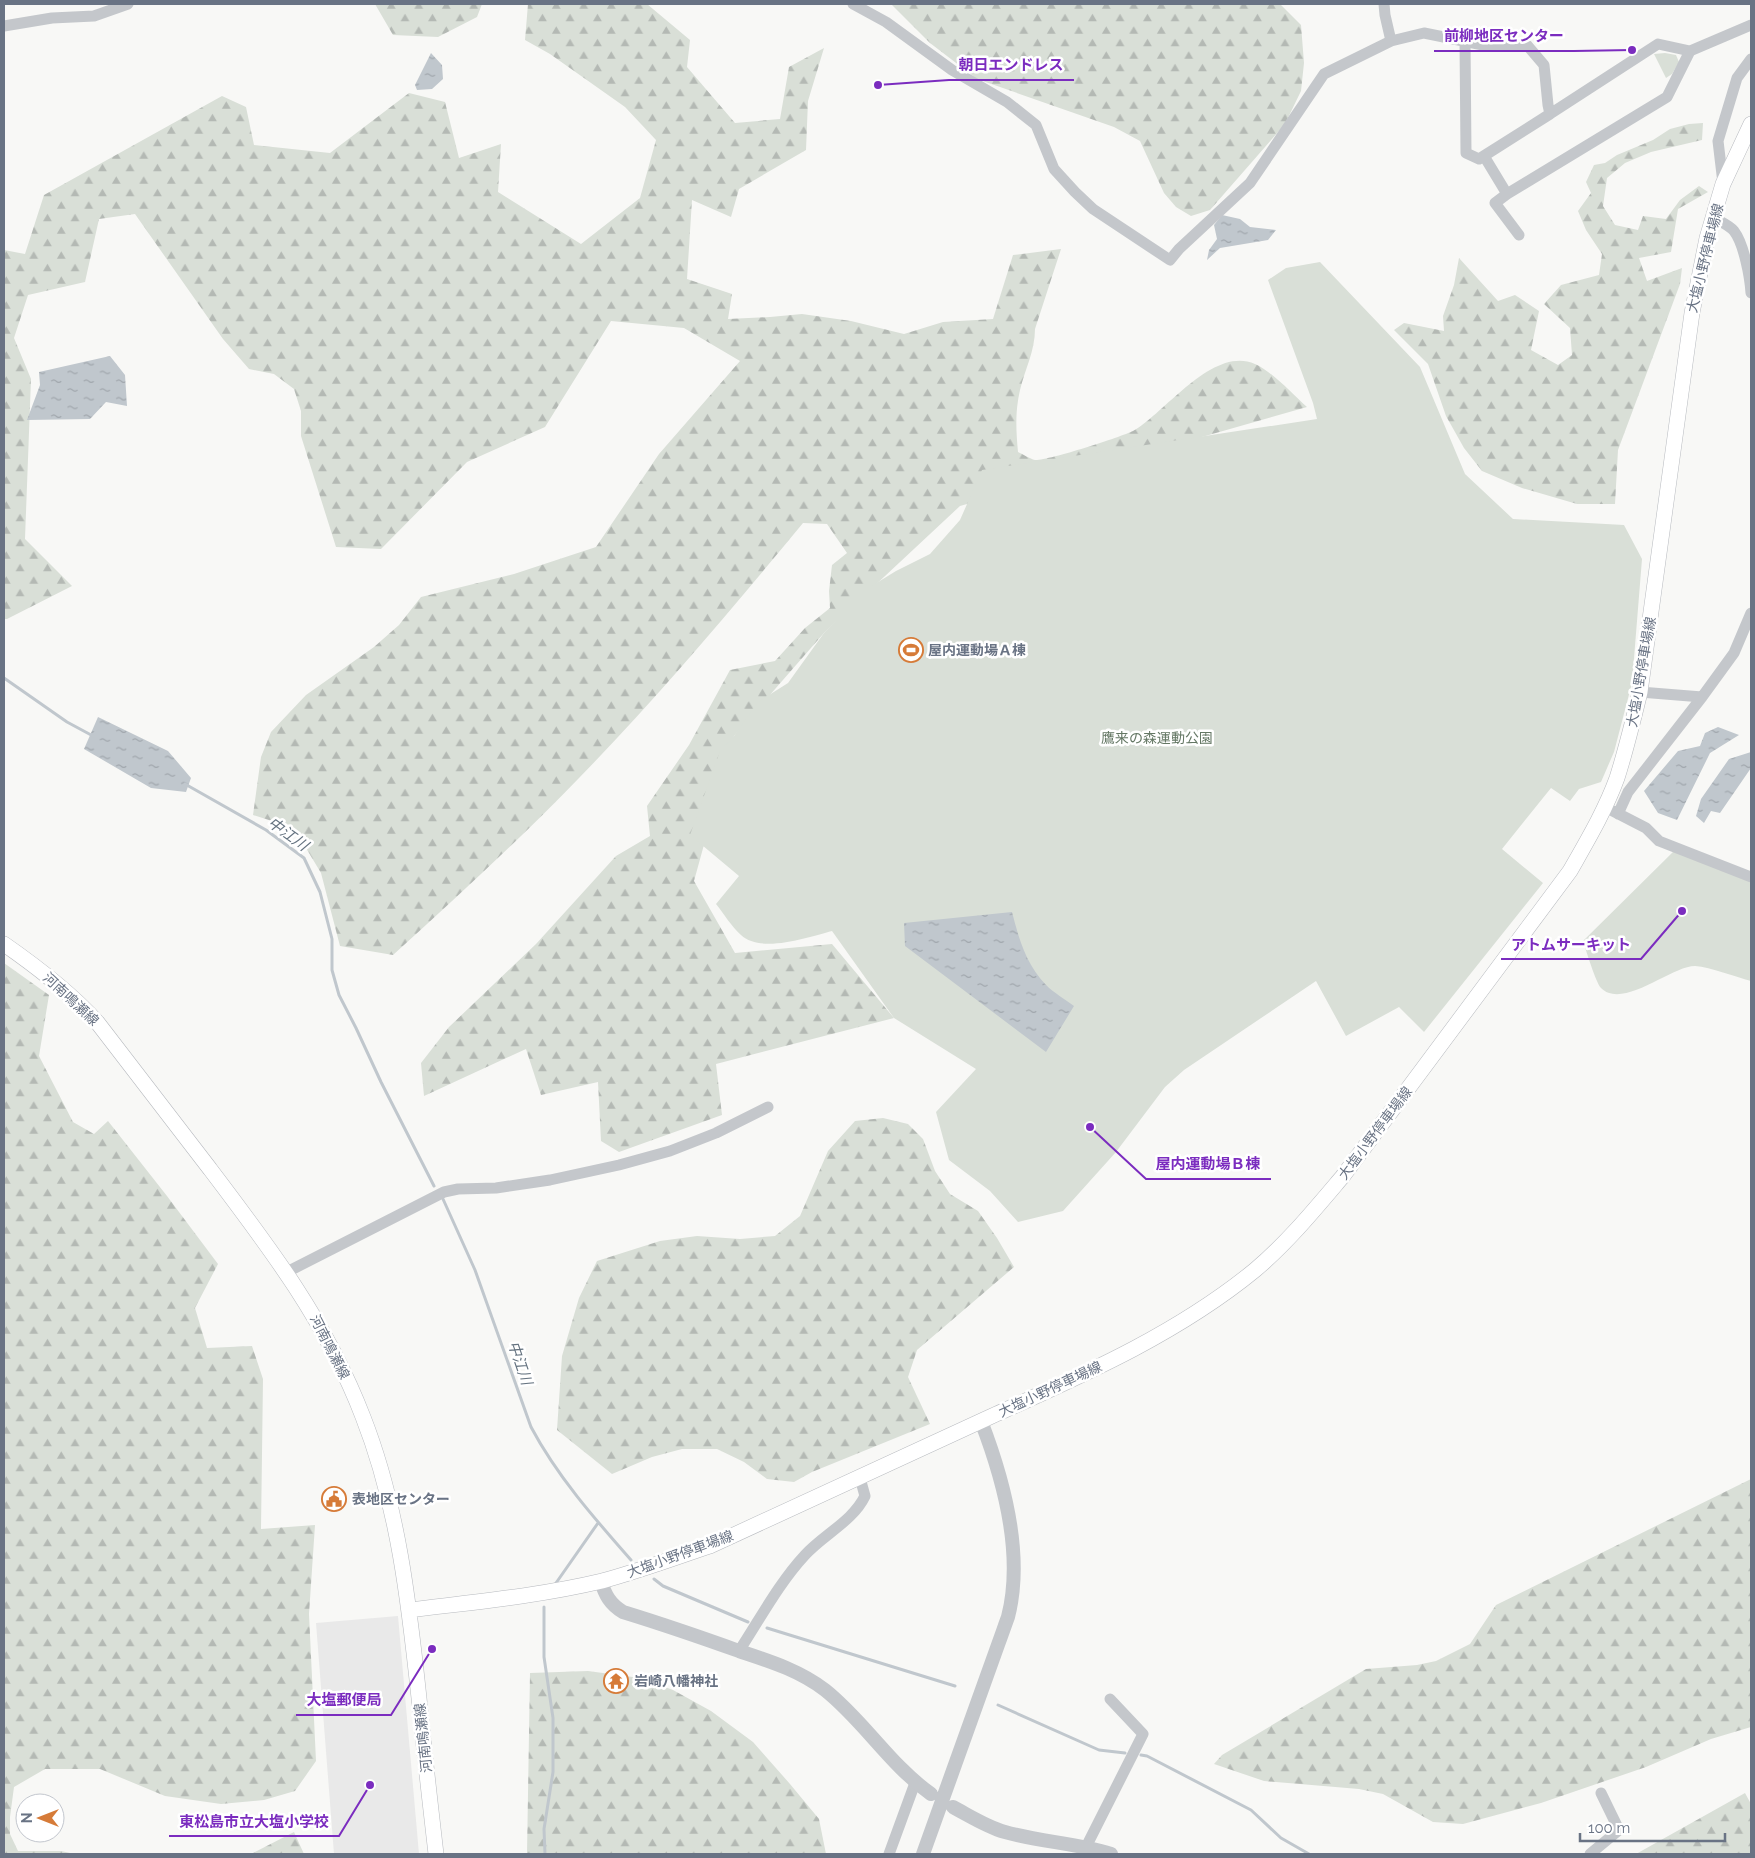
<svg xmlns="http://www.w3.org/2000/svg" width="1755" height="1858" font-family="Raleway,'Noto Sans JP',sans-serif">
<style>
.built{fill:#e9e9e9}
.forest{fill:url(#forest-firs)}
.park{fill:#d9dfd7}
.water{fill:url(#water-ripples)}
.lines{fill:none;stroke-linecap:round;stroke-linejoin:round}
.stream{stroke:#c0c7cd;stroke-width:3}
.secondary-casing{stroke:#b7babf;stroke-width:16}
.minor{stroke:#c4c7cb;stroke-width:11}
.tertiary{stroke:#c4c7cb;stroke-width:14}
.secondary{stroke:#fff;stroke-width:15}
.labels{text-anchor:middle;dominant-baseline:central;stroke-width:5;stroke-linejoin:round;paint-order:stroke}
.street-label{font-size:14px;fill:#697384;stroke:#fff}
.poi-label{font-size:14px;font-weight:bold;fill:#697384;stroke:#fff;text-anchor:start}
.park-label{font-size:14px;fill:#647764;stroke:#fff}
.water-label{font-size:15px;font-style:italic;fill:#657380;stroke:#fff}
.leader{fill:none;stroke:#7b2cbf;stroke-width:2}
.callout-dot{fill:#7b2cbf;stroke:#fff;stroke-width:2}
.callout-label{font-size:15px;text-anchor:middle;font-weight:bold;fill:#7b2cbf;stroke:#fff;stroke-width:5;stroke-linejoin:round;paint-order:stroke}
</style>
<defs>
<pattern id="forest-firs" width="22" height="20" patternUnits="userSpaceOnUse" patternTransform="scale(1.25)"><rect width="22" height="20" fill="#d9dfd7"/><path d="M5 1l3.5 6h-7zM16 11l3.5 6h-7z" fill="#b4b9b4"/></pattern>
<pattern id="water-ripples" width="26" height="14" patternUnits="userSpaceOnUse" patternTransform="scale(1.25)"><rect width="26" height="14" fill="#c0c7cd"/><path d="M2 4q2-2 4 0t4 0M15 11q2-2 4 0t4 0" fill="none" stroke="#a0a6ac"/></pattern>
</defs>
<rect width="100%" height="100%" fill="#f8f8f6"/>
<path class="built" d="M398 1616 419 1854H334L316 1623Z"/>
<path class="forest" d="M375 4H482L477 17 438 37 393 35Z
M528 4H647L690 40 687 67 735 123 780 119 789 67 824 48 808 101 806 150 739 189 731 217 692 200 687 279 732 294 728 319 770 317 802 314 851 321 904 334 943 322 993 319 1013 255 1061 249 1035 329C1035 351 1025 369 1020 390 1015 411 1016 431 1018 452 1023 454 1030 459 1035 460 1047 461 1121 437 1133 431 1165 413 1213 345 1255 364 1273 372 1292 394 1307 407L960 506 824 633 734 736 694 881 735 953 832 944 894 1018 716 1064 722 1115 619 1152 601 1141 598 1082 541 1095 526 1049 424 1096 421 1063 449 1027 536 944 616 856 650 836 647 806 689 745 730 670 775 661 805 628 830 608 829 591 832 565 847 553 827 524 803 523C731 610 658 697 579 778 519 840 456 898 393 955L340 946 321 873 294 828 253 815 261 757 271 732 306 695 374 647 399 625 421 597 514 574 596 547 659 454 740 361 684 328 611 321 545 427 467 462 381 549 336 547 301 436V411L294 389 274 374 249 369 223 339 135 214 99 219 85 282 28 295 14 338 31 379 25 539 72 586 7 619H4V250L25 254 44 195 222 96 246 107 254 145 330 153 409 93 445 102 459 158 501 144 498 192 581 244 640 198 656 140 625 107 550 54 525 40Z
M891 4H1280L1301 25 1304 63 1301 91 1285 124 1210 210 1191 216 1176 207 1164 193 1140 141 1114 127 977 79 930 43Z
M1703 123 1702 140 1651 152 1625 163 1607 178 1603 206 1615 225 1638 230 1643 216 1666 219 1680 200 1699 186 1708 192 1678 209 1671 252 1639 258 1647 281 1682 268 1680 284 1618 450 1615 504H1577L1522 488 1482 471 1464 448 1446 416 1428 364 1394 330 1404 323 1444 331 1443 316 1454 285 1459 258 1498 301 1515 295 1539 311 1531 350 1558 365 1572 355 1570 328 1544 304 1561 285 1599 275 1602 254 1586 230 1578 211 1591 193 1586 182 1594 165 1605 163 1617 155 1653 140 1670 129 1689 124Z
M4 963 49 995 39 1056 73 1122 94 1134 108 1121 167 1196 218 1264 195 1308 207 1348 252 1346 263 1379 261 1529 315 1525 309 1614 316 1761 295 1791 264 1800 221 1804 165 1796 100 1769H45L14 1787 10 1817V1834L18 1851H61L75 1854H4Z
M883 1118 908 1124 923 1139 935 1171 950 1194 978 1211 997 1238 1014 1267 917 1350 908 1377 930 1424 812 1472 794 1482 767 1479 744 1462 717 1449H682L652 1457 612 1474 557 1430 562 1356 579 1298 597 1261 660 1241 697 1236 740 1239 775 1236 800 1216 828 1151 855 1121Z
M1751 1479V1727L1711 1739 1646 1767 1541 1803 1463 1824 1433 1822 1383 1794 1359 1789 1264 1781 1214 1764 1222 1755 1366 1669 1417 1665 1436 1661 1470 1644 1496 1605Z
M588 1671 640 1678 673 1690 711 1711 753 1742 790 1784 819 1819 826 1854H527L530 1673Z
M1745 1793 1751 1804V1854H1636Z
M294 1832 304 1854H251Z"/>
<path class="park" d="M1665 53 1676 55 1679 62 1672 74 1666 78 1654 54Z
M1320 262 1420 367 1465 474 1513 519 1624 525 1642 559 1632 683 1614 752 1601 782 1579 789 1570 801 1551 788 1502 849 1543 883 1424 1032 1399 1007 1346 1036 1316 981 1184 1070 1165 1087 1116 1152 1063 1211 1018 1222 990 1191 949 1160 936 1112 976 1069 894 1018 832 931C809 937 761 954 741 935 731 926 724 914 716 904L739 876 690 835 720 751 734 736 758 702 788 683 824 633 870 587 896 571 930 554 960 520 982 470 1317 419 1313 403 1268 280 1286 268Z
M1675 850 1751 881V981C1735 977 1711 967 1695 966 1671 966 1623 1010 1601 988 1596 983 1586 950 1583 941Z"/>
<path class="water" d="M431 53 442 65 443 79 432 89 417 90 415 85Z
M1222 215 1240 219 1250 227 1276 230 1268 240 1220 248 1207 260 1209 250 1217 239 1214 225Z
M110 356 125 375 127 406 106 402 90 419 27 420 40 385 39 372Z
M98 717 168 751 191 778 186 792 151 788 84 749Z
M1718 727 1739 735 1710 753 1677 820 1658 813 1644 791 1678 751 1700 746 1705 733Z
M1751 752V768L1720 813 1711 811 1704 823 1696 816 1701 799 1729 759Z
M1012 912C1019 939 1026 964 1046 985 1054 993 1065 999 1074 1006L1046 1052 905 946 904 923Z"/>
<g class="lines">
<path class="stream" d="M4 678 67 722 93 736
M185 784 266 830 304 858 320 892 332 939V970L339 995 356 1028 381 1082 434 1186
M443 1199 475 1270 531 1427C557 1476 594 1518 631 1560
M654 1579 663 1586 748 1622
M556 1583 598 1523
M544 1607V1657L553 1718V1772L544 1829 545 1854
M767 1628 955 1686
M998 1705 1099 1750 1125 1753
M1141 1755 1147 1756 1251 1810 1281 1838 1309 1854"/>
<defs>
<path id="secondary" d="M4 944C37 967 70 992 97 1022 135 1071 172 1120 210 1169 270 1248 327 1323 363 1417 398 1506 409 1603 419 1698 424 1750 430 1802 436 1854
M410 1610C474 1602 539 1596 602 1581 639 1571 674 1558 710 1546 804 1502 898 1459 992 1416 1083 1375 1177 1334 1255 1270 1288 1242 1315 1209 1343 1176L1570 871C1587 841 1605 811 1617 778 1626 750 1633 721 1640 692L1692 313 1707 238 1723 184 1751 124"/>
</defs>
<use href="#secondary" class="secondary-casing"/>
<path class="minor" d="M853 4 886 22 952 70 1007 102 1036 125 1054 169 1075 192 1093 209 1170 260 1179 249 1250 183 1324 74 1391 41 1424 33 1483 45H1527L1544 65 1548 105 1550 114 1658 44 1690 51 1751 25
M1384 4 1385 15 1391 41
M4 26 52 18 94 16 128 4
M1465 41 1466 153 1479 159 1550 114
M1484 156 1507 194
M1723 183 1718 141 1737 78 1751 59
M1714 218C1721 222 1729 225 1734 231 1744 244 1750 277 1751 293
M1519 235 1495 203 1507 194 1667 97 1690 51
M1640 692 1702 697
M1613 811 1646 828 1659 841 1751 877
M1618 814 1628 792 1702 697 1734 653 1751 613
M287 1272 444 1192 458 1189 496 1188 550 1180 619 1165 670 1151 716 1133 768 1107
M739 1651C760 1619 779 1583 805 1555 823 1535 853 1521 865 1496L860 1478
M1086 1847 1143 1734 1110 1699
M889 1854 915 1783
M1590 1854 1619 1830 1601 1793"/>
<path class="tertiary" d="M601 1581C605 1595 610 1604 623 1612 662 1624 700 1637 739 1651 769 1661 799 1670 825 1690 864 1721 889 1764 931 1794
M953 1807C970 1816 987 1827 1005 1832 1040 1842 1076 1843 1111 1854
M923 1854 999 1642C1002 1634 1005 1625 1008 1617 1024 1555 1003 1478 981 1421"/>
<use href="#secondary" class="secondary"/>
</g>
<defs>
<symbol id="stadium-ring" viewBox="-11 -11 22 22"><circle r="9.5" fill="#fff" stroke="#d67b38" stroke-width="1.5"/><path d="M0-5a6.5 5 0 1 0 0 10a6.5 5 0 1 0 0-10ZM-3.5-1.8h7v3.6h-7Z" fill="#d67b38"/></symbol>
<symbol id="civic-ring" viewBox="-11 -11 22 22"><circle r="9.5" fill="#fff" stroke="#d67b38" stroke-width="1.5"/><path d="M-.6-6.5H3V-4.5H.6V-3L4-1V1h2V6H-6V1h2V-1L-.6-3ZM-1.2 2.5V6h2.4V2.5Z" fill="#d67b38"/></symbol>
<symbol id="temple-ring" viewBox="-11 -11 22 22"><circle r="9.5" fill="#fff" stroke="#d67b38" stroke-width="1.5"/><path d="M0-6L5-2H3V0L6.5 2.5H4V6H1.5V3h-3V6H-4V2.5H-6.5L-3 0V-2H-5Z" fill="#d67b38"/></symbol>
</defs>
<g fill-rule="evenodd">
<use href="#stadium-ring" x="897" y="636" width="28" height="28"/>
<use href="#civic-ring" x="320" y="1485" width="28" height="28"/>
<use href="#temple-ring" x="602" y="1667" width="28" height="28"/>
</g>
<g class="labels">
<g class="street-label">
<text transform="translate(1705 258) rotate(-76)">大塩小野停車場線</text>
<text transform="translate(1641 672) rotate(-80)">大塩小野停車場線</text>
<text transform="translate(71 999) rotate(43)">河南鳴瀬線</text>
<text transform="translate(1375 1133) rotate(-53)">大塩小野停車場線</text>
<text transform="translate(330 1347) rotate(63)">河南鳴瀬線</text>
<text transform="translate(1050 1389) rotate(-25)">大塩小野停車場線</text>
<text transform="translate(680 1554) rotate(-20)">大塩小野停車場線</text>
<text transform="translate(423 1738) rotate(-96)">河南鳴瀬線</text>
</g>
<g class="poi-label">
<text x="928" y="650">屋内運動場Ａ棟</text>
<text x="352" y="1499">表地区センター</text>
<text x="634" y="1681">岩崎八幡神社</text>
</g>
<g class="park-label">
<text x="1157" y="738">鷹来の森運動公園</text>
</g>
<g class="water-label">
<text transform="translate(288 834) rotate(36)">中江川</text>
<text transform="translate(520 1363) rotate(71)">中江川</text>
</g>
</g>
<path class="leader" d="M1632 50L1574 51H1434M878 85L949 80H1074M1682 911L1641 959H1501M1090 1127L1146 1179H1271M432 1649L391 1715H296M370 1785L339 1836H169"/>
<g class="callout-dot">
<circle cx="1632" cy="50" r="5"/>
<circle cx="878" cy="85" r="5"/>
<circle cx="1682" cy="911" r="5"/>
<circle cx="1090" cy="1127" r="5"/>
<circle cx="432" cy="1649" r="5"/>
<circle cx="370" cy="1785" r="5"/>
</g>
<g class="callout-label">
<text x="1504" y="41">前柳地区センター</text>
<text x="1011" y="70">朝日エンドレス</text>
<text x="1571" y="950">アトムサーキット</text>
<text x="1208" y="1169">屋内運動場Ｂ棟</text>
<text x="344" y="1705">大塩郵便局</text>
<text x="254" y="1827">東松島市立大塩小学校</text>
</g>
<rect width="1755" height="1858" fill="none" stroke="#697384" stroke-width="10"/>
<g transform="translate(40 1818) rotate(270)"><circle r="24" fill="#ffffff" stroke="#c3c7ce"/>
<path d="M0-4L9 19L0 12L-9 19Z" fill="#d67b38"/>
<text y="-8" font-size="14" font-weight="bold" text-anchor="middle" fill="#697384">N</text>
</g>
<path d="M1580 1833v8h145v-8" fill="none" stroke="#697384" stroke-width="2.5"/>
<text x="1588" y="1833" font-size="15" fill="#697384" stroke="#ffffff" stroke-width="4" paint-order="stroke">100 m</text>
</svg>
